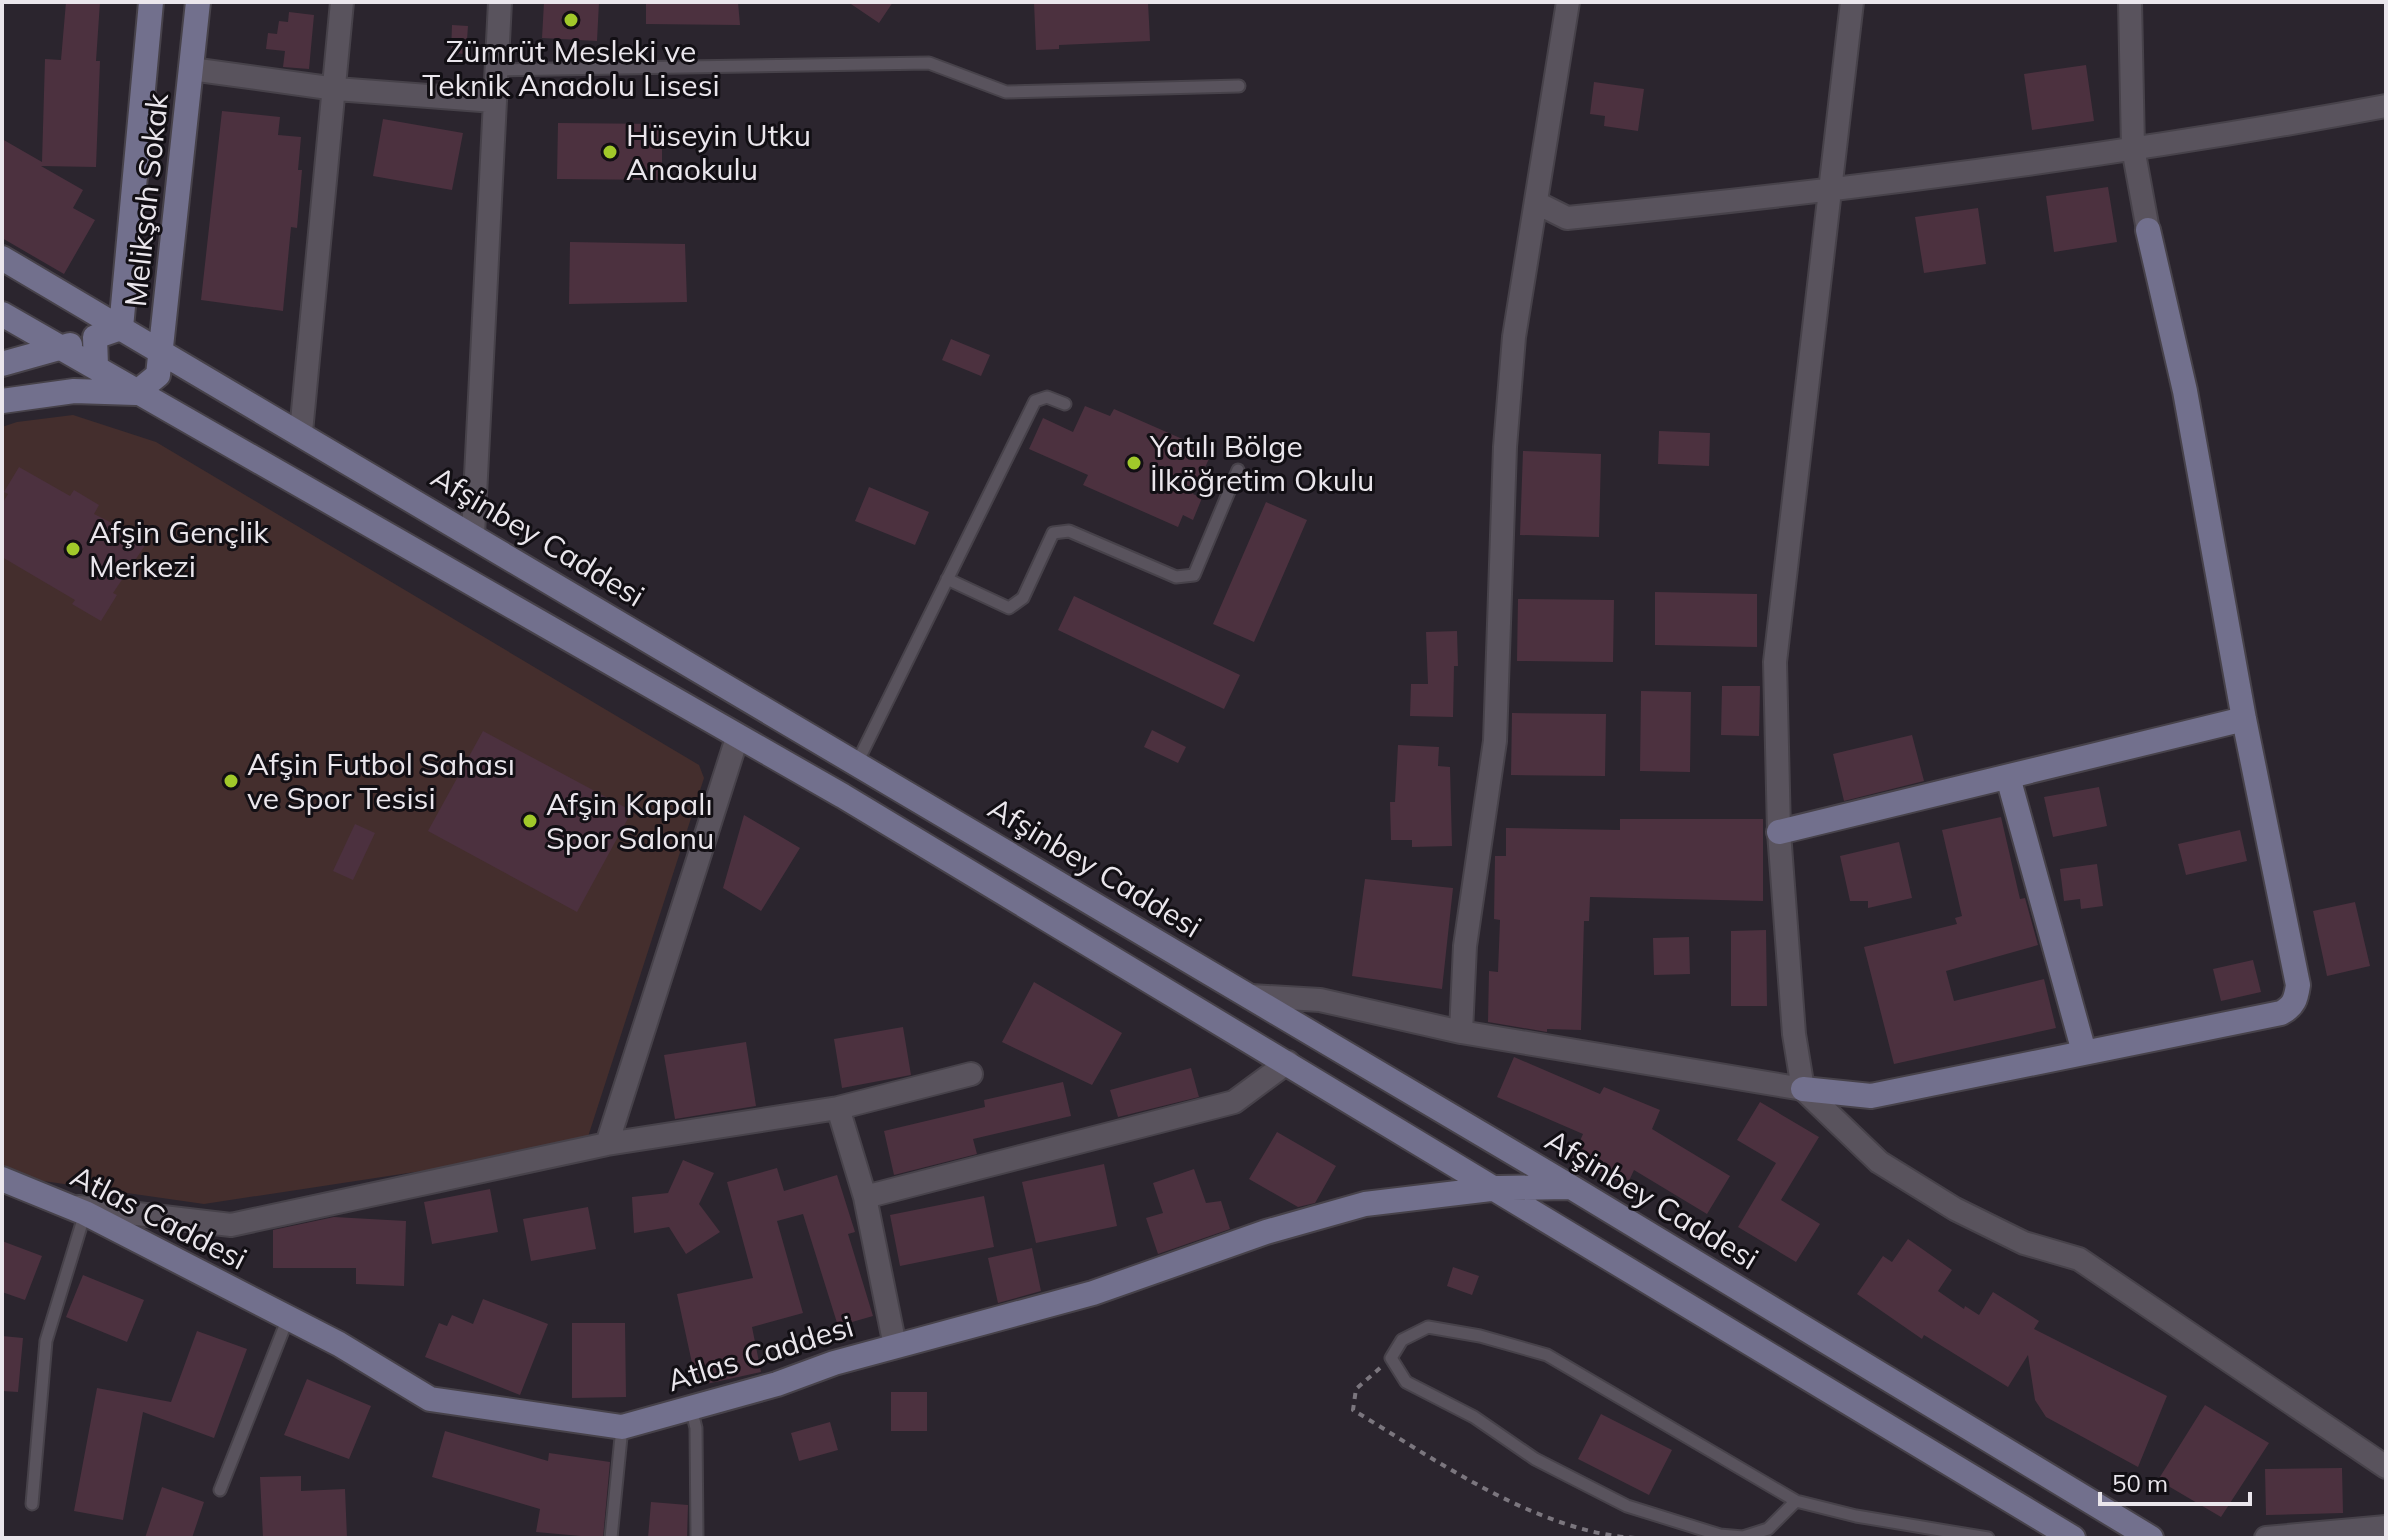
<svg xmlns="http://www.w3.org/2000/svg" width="2388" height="1540" font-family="Mulish,sans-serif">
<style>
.green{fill:#442e2d}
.building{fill:#4c313f}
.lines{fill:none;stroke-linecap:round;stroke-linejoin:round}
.lane-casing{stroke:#47424a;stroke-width:15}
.street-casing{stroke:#47424a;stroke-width:26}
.secondary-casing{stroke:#47424a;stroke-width:28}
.path{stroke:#7b767e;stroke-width:4;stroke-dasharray:6 6;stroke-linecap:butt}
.lane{stroke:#59535d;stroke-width:11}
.street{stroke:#59535d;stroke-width:22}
.secondary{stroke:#72708d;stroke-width:24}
.poi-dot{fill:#a1c92a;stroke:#120f14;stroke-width:3}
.labels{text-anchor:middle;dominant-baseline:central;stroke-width:6;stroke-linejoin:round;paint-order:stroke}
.poi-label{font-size:30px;fill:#eae6ec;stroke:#120f14;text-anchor:start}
.street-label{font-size:30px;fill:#eae6ec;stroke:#120f14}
</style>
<rect width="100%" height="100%" fill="#2b252e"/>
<path class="green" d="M73 415 156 442 699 765 704 778 585 1146 204 1204 36 1180 2 1168V427L17 422Z"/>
<path class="building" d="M66 2H100L96 61H100L96 167 41 166 83 190 73 208 95 220 64 274 2 238V139L42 162 45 59 61 60Z
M544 2H599L597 41 542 38Z
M646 2H738L740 25 646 24Z
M848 2H893L879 23Z
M1034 2H1148L1150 41 1059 45V49L1036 50Z
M289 12 314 15 309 69 283 67 285 51 266 49 268 33 277 34 279 21 288 22Z
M452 25 468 26 466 54 451 53Z
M2086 65 2094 121 2032 130 2024 74Z
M1594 82 1644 89 1638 131 1604 126 1605 116 1590 114Z
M222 111 280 117 278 135 301 137 298 170H302L297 228 291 227 283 311 201 300Z
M383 119 463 133 452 190 373 176Z
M558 123 662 124V180L557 179Z
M2108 187 2117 242 2054 252 2046 196Z
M1978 208 1986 264 1924 273 1915 217Z
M570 242 685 244 687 302 569 304Z
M951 339 990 355 981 376 942 360Z
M1085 406 1110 416 1114 409 1212 452 1193 494 1202 498 1193 520 1183 515 1178 527 1083 485 1088 475 1029 449 1043 418 1073 432Z
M1659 431 1710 433 1709 466 1658 464Z
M1523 451 1601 454 1599 537 1520 535Z
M19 467 70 496 74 490 99 505 94 514 148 541 113 593 117 595 101 621 72 604 75 600 2 557V504L8 494 4 492Z
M869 487 929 512 915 545 855 521Z
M1266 502 1307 520 1254 642 1213 624Z
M1655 592 1757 594V647L1655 645Z
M1074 596 1240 675 1224 709 1058 630Z
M1518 599 1614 600 1613 662 1517 661Z
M1457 631 1458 666H1454L1453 717 1410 716 1411 684H1428L1426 632Z
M1722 686H1760L1759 736 1721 735Z
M1641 691 1691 692 1690 772 1640 771Z
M1512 713 1606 714 1605 776 1511 775Z
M1152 730 1186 747 1178 763 1144 747Z
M483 731 632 811 577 912 428 831Z
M1912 735 1924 781 1844 801 1833 754Z
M1398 745 1439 747 1438 766 1450 767 1452 846 1412 847V840H1391L1390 802H1395Z
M2099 787 2107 826 2053 837 2044 797Z
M744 815 800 848 761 911 723 888Z
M2001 817 2020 899 2025 898 2038 945 1946 971 1954 1001 2044 979 2056 1028 1894 1064 1864 947 1957 924 1955 918 1962 916 1942 830Z
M1620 819H1763V901L1590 897 1589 921H1584L1581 1030 1547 1029V1032L1488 1022 1489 971 1498 972 1500 920 1494 919 1495 856H1506V828L1620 830Z
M355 824 375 833 353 880 333 871Z
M2240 830 2247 861 2186 875 2178 844Z
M1899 842 1912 898 1868 908V901H1850L1840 856Z
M2097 864 2103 906 2081 909 2080 899 2064 901 2060 869Z
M1365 879 1453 888 1442 989 1352 976Z
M2355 902 2370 966 2327 976 2313 911Z
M1766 930 1767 1006H1731V931Z
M1689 937 1690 974 1654 975 1653 938Z
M2253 960 2261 992 2221 1001 2213 969Z
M1034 982 1122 1033 1092 1085 1002 1042Z
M903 1027 911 1075 842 1088 834 1039Z
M746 1042 756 1106 675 1119 664 1055Z
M1514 1057 1600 1094 1604 1087 1660 1110 1652 1129 1730 1176 1707 1214 1634 1170 1627 1185 1571 1161 1583 1134 1497 1097Z
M1191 1068 1199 1097 1118 1117 1110 1090Z
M1063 1082 1071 1116 973 1139 977 1154 894 1175 884 1131 985 1107 984 1100Z
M1760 1102 1819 1137 1781 1200 1820 1224 1796 1262 1738 1227 1776 1163 1737 1140Z
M1277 1132 1336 1166 1315 1203 1298 1207 1249 1179Z
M683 1160 714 1173 699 1204 720 1232 686 1254 669 1227 634 1233 632 1197 668 1193Z
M1104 1164 1117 1226 1036 1243 1022 1182Z
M777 1168 784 1191 837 1175 855 1232 848 1234 873 1316 838 1326 803 1214 777 1221 803 1313 752 1327 761 1372 697 1386 677 1294 753 1278 727 1182Z
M1194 1169 1206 1203 1221 1201 1230 1229 1158 1254 1146 1218 1163 1213 1153 1183Z
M490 1189 498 1232 432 1244 424 1202Z
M984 1196 994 1247 900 1266 890 1215Z
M588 1207 596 1249 531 1261 523 1219Z
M334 1217 406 1221 404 1286 356 1284V1268H273V1230Z
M1908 1239 1952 1270 1938 1291 1964 1309 1965 1306 1979 1315 1993 1292 2039 1321 2034 1329 2167 1396 2138 1467 2046 1417 2035 1400 2028 1355 2008 1387 1924 1335 1922 1339 1857 1294 1883 1256 1892 1262Z
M2 1241 42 1256 25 1300 2 1292Z
M1032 1248 1041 1291 998 1303 988 1258Z
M1453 1267 1479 1276 1472 1295 1447 1286Z
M83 1275 144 1300 127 1342 66 1317Z
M483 1299 548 1324 520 1395 425 1357 439 1323 447 1326 452 1315 473 1324Z
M572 1323H625L626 1397 572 1398Z
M197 1331 247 1349 214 1438 143 1412 123 1520 74 1511 97 1388 171 1402Z
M2 1336 23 1338 18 1392 2 1391Z
M307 1379 371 1406 349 1459 284 1435Z
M891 1392H927V1431H891Z
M2205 1405 2269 1443 2221 1517 2158 1480Z
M1601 1414 1672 1450 1649 1495 1578 1459Z
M830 1422 838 1450 799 1461 791 1433Z
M445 1431 548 1461 549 1453 610 1462 603 1538 536 1532 540 1509 432 1477Z
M2342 1468 2343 1513 2266 1515 2265 1469Z
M301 1476V1491L345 1489 347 1538H263L260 1477Z
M162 1487 204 1502 192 1538H145Z
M651 1502 688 1505 687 1538H648Z"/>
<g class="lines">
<defs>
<path id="lane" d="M496 70 929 63 1006 92 1239 86
M947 579 1009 608 1023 598 1053 533 1069 531 1176 577 1194 575 1238 470
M857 763 1035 401 1047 397 1065 404
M691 1408 696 1428 697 1538
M220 1490 288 1318
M1796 1501 1768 1529 1743 1537 1720 1535 1627 1506 1535 1459 1474 1417 1406 1382 1391 1358 1402 1340 1428 1327 1480 1336 1547 1355 1796 1501 1856 1516 1988 1538
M32 1504 46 1341 85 1213
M611 1538 622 1427"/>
<path id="street" d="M2130 2 2133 148 2148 230
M191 69 336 89 494 101
M1537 203 1567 218C1841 191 2115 157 2386 106
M301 432 342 2
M473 535 500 2
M1251 996 1320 1000 1461 1032 1465 946 1495 741 1505 447 1514 337 1568 2
M1461 1032 1803 1089 1879 1162 1955 1209 2024 1243 2079 1259 2386 1467
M1803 1089 1794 1034 1779 832 1775 662 1852 2
M838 1108 865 1197 895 1346
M607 1144 737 738
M865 1197 1234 1102 1288 1062
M78 1207 231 1225 607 1144 838 1108 971 1074
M2266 1538 2386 1527"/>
<path id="secondary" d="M2 258 1571 1187 2151 1538
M2 314 843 796 2073 1538
M2 364 70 345
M96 366 95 337 121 328 151 2
M2 401 74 391 136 393 158 375 198 2
M2008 777 2084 1052
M1779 832 2244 719
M1803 1089 1871 1096 2281 1013C2294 1006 2296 999 2298 985L2244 719 2185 391 2148 230
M2 1179 85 1213 339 1344 430 1399 622 1427 777 1384 834 1363 1093 1293 1266 1232 1365 1204 1499 1188 1569 1187"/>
</defs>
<use href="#lane" class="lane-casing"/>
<use href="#street" class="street-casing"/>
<use href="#secondary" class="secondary-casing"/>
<path class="path" d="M1380 1368 1356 1389 1353 1410C1436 1460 1537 1532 1635 1538"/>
<use href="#lane" class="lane"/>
<use href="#street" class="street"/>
<use href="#secondary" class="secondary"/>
</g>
<g class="poi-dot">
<circle cx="571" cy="20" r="8"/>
<circle cx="610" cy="152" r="8"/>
<circle cx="1134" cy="463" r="8"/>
<circle cx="73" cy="549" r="8"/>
<circle cx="231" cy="781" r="8"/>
<circle cx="530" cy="821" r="8"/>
</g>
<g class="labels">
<g class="poi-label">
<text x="571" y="51" text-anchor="middle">Zümrüt Mesleki ve<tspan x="571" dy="34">Teknik Anadolu Lisesi</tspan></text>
<text x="626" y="135">Hüseyin Utku<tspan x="626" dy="34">Anaokulu</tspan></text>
<text x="1150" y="446">Yatılı Bölge<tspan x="1150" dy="34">İlköğretim Okulu</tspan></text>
<text x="89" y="532">Afşin Gençlik<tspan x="89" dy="34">Merkezi</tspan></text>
<text x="247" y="764">Afşin Futbol Sahası<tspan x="247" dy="34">ve Spor Tesisi</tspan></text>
<text x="546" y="804">Afşin Kapalı<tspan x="546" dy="34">Spor Salonu</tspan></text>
</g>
<g class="street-label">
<text transform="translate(146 200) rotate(-84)">Melikşah Sokak</text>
<text transform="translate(538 536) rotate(31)">Afşinbey Caddesi</text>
<text transform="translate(1095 867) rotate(31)">Afşinbey Caddesi</text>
<text transform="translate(1652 1199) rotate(31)">Afşinbey Caddesi</text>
<text transform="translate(159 1217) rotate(27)">Atlas Caddesi</text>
<text transform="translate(760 1353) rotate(-17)">Atlas Caddesi</text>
</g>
</g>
<rect width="2388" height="1540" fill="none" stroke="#eae6ec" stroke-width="8"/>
<path d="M2100 1492v12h150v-12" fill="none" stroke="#eae6ec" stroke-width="4"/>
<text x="2112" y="1492" font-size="24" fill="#eae6ec" stroke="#120f14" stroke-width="6" paint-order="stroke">50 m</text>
</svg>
